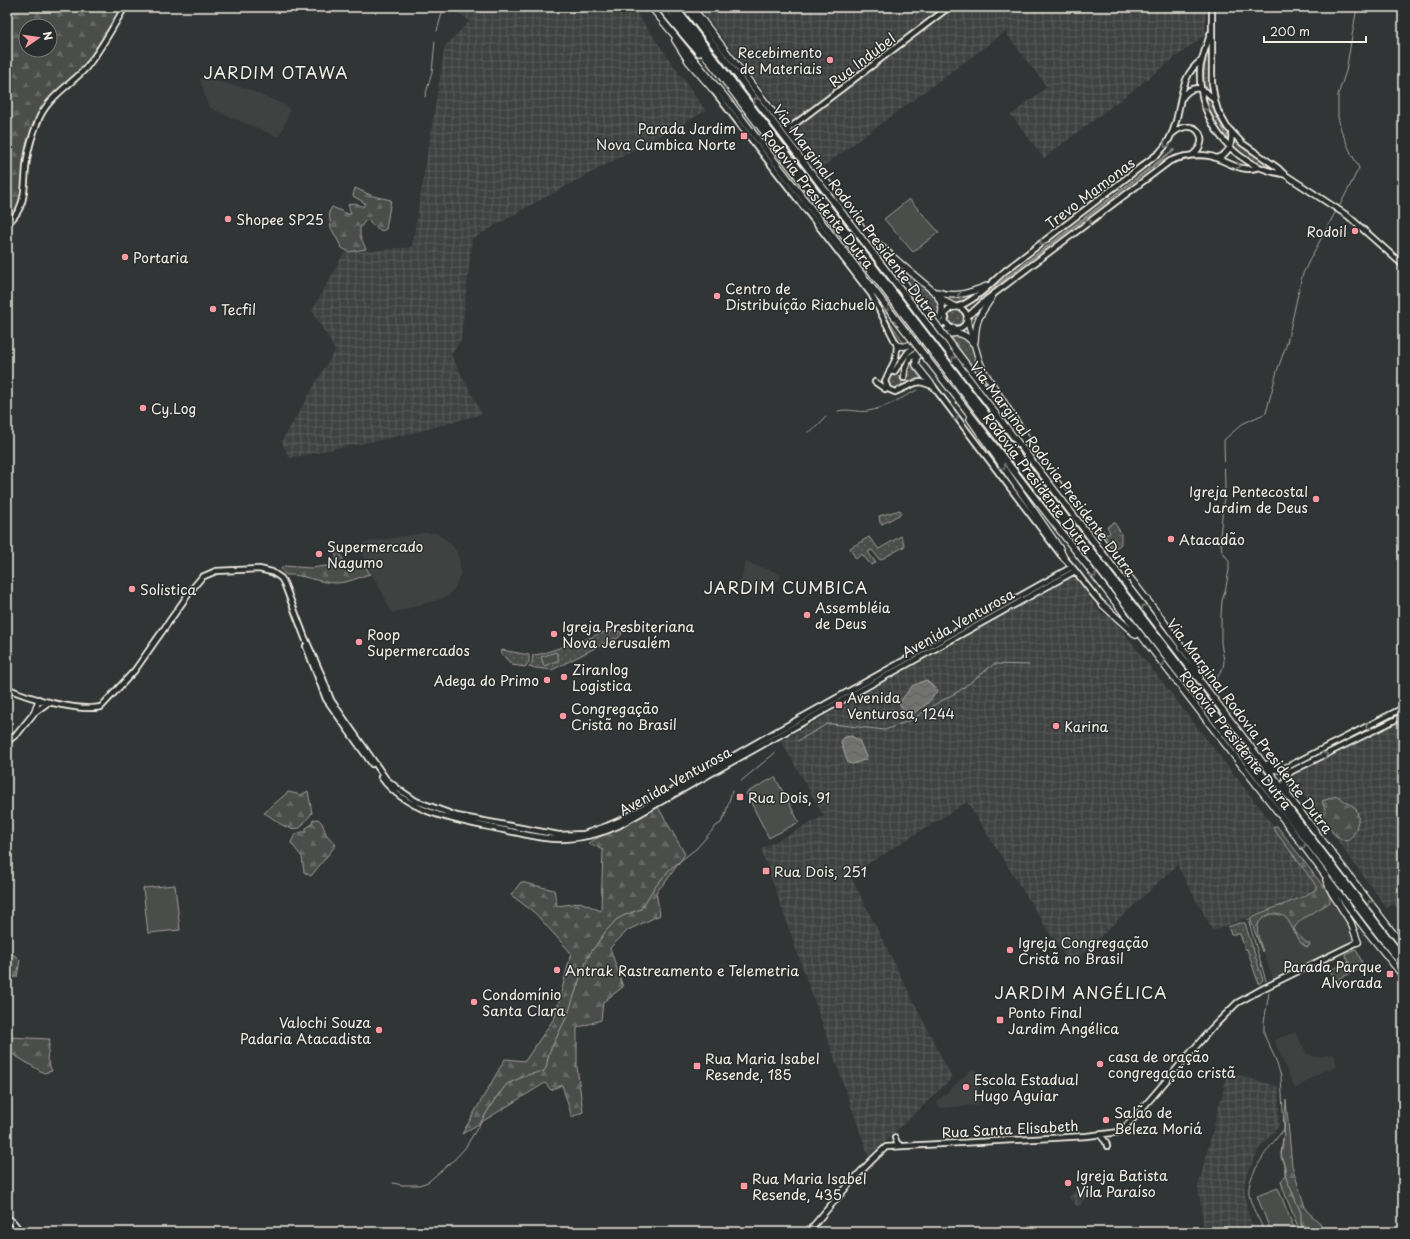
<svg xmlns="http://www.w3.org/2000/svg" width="1410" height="1239" font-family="'Playpen Sans',sans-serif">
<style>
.built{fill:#404242}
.industrial{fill:url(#industrial-grid)}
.grass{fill:url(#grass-dots);stroke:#a09f9a}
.forest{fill:url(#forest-firs);stroke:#a09f9a;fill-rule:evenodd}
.garden{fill:#4b4d4c;stroke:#a09f9a}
.water{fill:url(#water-waves);stroke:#a6a5a0}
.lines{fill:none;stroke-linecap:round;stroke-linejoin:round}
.stream{stroke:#a6a5a0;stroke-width:1}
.secondary-casing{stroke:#f4f1e8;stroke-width:8}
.highway-casing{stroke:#f4f1e8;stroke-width:8}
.secondary{stroke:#2a2d2e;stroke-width:4.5}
.highway{stroke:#2a2d2e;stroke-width:5.5}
.highway-bridge-casing{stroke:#f4f1e8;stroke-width:8;stroke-linecap:butt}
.highway-bridge{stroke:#2a2d2e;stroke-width:5.5}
.oneway{stroke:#71726f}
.poi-dot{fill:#ff9aa2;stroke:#2a2d2e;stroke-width:1.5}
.labels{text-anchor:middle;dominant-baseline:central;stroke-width:3;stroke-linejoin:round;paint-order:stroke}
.poi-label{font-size:14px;fill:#f4f1e8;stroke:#2a2d2e;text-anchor:start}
.street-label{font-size:14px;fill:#f4f1e8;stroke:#2a2d2e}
.quarter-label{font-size:16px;letter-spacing:1px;fill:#f4f1e8;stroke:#2a2d2e}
</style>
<defs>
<pattern id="industrial-grid" width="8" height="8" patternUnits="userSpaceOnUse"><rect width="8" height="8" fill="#404242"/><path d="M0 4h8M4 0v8" fill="none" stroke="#5c5e5d"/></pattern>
<pattern id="grass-dots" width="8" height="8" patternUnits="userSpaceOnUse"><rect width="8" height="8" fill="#4b4d4c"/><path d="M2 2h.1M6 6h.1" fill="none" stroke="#666766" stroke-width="1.8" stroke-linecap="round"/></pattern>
<pattern id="forest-firs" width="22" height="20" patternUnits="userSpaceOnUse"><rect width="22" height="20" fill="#4b4d4c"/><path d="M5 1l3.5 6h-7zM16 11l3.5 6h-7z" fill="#666766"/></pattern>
<pattern id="water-waves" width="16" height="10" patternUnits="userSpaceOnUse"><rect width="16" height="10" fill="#727370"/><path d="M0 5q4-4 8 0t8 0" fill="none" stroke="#5e5e5b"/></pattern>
</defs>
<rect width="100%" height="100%" fill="#323535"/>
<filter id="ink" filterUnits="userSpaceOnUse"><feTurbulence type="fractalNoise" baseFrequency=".025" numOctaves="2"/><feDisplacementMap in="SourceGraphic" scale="8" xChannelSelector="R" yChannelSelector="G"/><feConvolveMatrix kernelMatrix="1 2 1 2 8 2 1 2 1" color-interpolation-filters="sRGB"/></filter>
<g filter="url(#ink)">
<path class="built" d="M200 78 245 88 287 106 289 110V114L279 137 214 110 208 106Z
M422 533H436L451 544 457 552 460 563V575L457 583 454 589 448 596 441 599 392 613 379 586 366 565 362 550 363 543Z
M745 562 776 572 780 574V579L756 592 736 587 739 580 742 577Z
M1323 890 1352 929 1353 938 1344 945 1273 979 1252 918Z
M1295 1032 1307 1054 1316 1057 1334 1054 1337 1067 1324 1070 1295 1089 1274 1040Z
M975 1069 978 1073 979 1105 941 1108 939 1107 938 1105 939 1100 971 1070Z"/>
<path class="industrial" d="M453 7H632L706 111 529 206 472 239 461 340 451 355 482 414 409 434 289 458 282 441 335 350 312 311 344 253 412 247 445 46 470 21 453 9Z
M699 7H1206L1205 35 1044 158 1011 115 1047 87 1005 32 821 168 793 131 794 130 791 125Z
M1074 575 1100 613 1111 616 1322 888 1213 931 1177 865 1070 965 967 802 850 875 952 1078 869 1157 761 849 824 816 781 741Z
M1403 721V904L1397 908 1393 904 1387 908 1291 778 1292 775 1295 773Z
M1228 1072 1279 1087V1126L1259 1149 1244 1183 1247 1209 1254 1232H1208L1204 1228 1198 1187Z
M1078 1186 1088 1196 1078 1207 1069 1198Z"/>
<path class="grass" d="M1210 45V89L1204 86C1203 71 1205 59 1210 45Z
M1206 95 1210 100 1215 114 1227 136V139C1217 131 1207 108 1206 95Z
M1234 139 1248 151 1275 169C1259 163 1245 160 1234 146Z
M888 256 937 299 939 313 936 319Z
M973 294 960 303 951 302 944 296H963Z
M878 304 903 341 902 345 898 343Z
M948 317a8 8 0 1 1 16 0a8 8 0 1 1-16 0Z
M951 336H959L971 343 975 356 987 380 1006 410 967 360Z
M910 360 913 368 922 380V381L909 382 907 381V370Z
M888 382a7 7 0 1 1 14 0a7 7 0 1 1-14 0Z
M900 510 901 512V514L882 524 880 523 879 516Z
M1114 522 1121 533V544L1116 548 1113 547 1102 532 1103 530 1107 535 1110 532 1107 527Z
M901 536 905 546 880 560 872 550 868 552 876 563 871 565 862 554 856 559 850 548 869 537 879 549Z
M615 631 621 632 622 634 618 638 605 643 552 670 528 667 532 663 533 655 541 654 592 637 600 633Z
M502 650 529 655V662L525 667 512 665 501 653Z
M1239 923H1245L1263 980 1259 984C1254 972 1251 960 1247 949H1245L1240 934H1231L1228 927Z"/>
<path class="forest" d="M7 7H122L95 52 77 74 49 99 44 107 29 146 23 172 21 201 17 210 7 220ZM26 26H50V50H26Z
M355 188 373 196 391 200 386 229 382 231 372 225 369 220 365 221 360 228V236L366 249 349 252 342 248 331 228 329 212 332 207 348 214H351L348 205C354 201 358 204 363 207L365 203 353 196Z
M338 547 346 568 365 566 370 574C359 577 348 583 336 583 319 583 303 574 286 575L281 569 284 566 311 568 326 566 335 568H339L334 548Z
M308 791 312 813 300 828C283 831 278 820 264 813L288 792 301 795Z
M1337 796C1353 807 1363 807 1356 829 1354 834 1351 839 1347 841 1334 839 1328 825 1321 815L1326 812 1322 801Z
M658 807 685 854 667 880 656 892 660 915 628 930 610 948 623 987 603 1002 601 1020 577 1028V1067L583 1112 572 1117 562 1085 551 1090 545 1083 462 1134 505 1059 525 1061 555 1017 571 953 535 913 511 895 521 882 554 890 557 906 572 904 580 902 601 911 603 850 588 843Z
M318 819 322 823 326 834 336 845 311 876 304 872 302 857 291 843C293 836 298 831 306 832V828L311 825 313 820Z
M1274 826H1277L1326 890 1330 897V902C1319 911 1302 915 1294 928 1295 934 1303 938 1306 943H1309L1310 945 1307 947C1295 943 1294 925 1285 917 1283 915 1279 915 1276 914 1270 914 1267 915 1262 919 1253 927 1260 942 1263 951L1262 952 1250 918C1271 907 1300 901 1318 888L1273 828Z
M7 949 20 960 17 977 7 978Z
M7 1037 50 1039 47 1059 52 1071 44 1073 9 1052Z
M1286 1100 1292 1166 1306 1210 1321 1224 1317 1232H1300L1283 1189 1281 1181 1286 1175 1281 1153 1284 1134Z"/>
<path class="garden" d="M909 199 939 232 913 252 884 219Z
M556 652 559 660 544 666 541 657Z
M775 777 799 822 769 838 746 793Z
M175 885 180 930 148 933 143 888Z
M1356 949 1364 967 1354 972 1345 954Z
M1348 962 1353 972 1335 981 1330 970Z
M1278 1188 1294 1228 1283 1232H1271L1257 1196Z"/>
<path class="water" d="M1174 149V151L977 301 976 300Z
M926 680 938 691 927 704 908 717 899 703 912 686Z
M851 736 859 740 867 759 853 764 848 763 841 743 842 740 845 737Z"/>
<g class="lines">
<path class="stream" d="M437 31 442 13
M425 97 432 72 435 41
M1339 207 1359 168 1351 153 1341 130 1338 117V95L1346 71 1357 7
M838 411C849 408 858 413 868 411 886 408 901 398 917 390
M808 432 814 429 826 417
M1215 681 1223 668 1224 661 1221 643V615L1222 601 1226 587 1229 570V561L1222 551 1220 536 1225 488 1224 440 1242 424 1266 413 1277 371 1287 343 1302 276 1309 261 1336 211
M798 741 827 724H832L885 730 913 719 934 705 959 691 994 664 1029 665
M740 782 776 752
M1248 919 1266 981
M1284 1129 1281 1157 1285 1167V1175L1301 1213V1223L1304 1232
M393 1183 402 1185H419L428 1182 455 1159 465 1148 495 1099 507 1084 527 1075 544 1071 546 1068 549 1053 568 1014 581 975 589 955 606 931 617 919 625 915 641 909 654 888 670 869 697 848 716 826 721 823 725 815 732 791
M1264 1232C1260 1219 1251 1208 1249 1194 1246 1175 1272 1144 1284 1129L1281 1076 1275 1058 1266 1039 1264 1033V1022L1269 993"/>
<defs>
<path id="secondary" d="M1212 7V83L1215 101 1218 111 1227 127 1242 143 1278 168 1284 174 1348 216 1403 265
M1210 34C1207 46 1201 58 1200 70 1198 121 1233 166 1283 174
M714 91 871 294 897 345 896 358 885 381 888 389 895 392 915 383 921 382 933 386 1061 555C1077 570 1088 590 1103 605
M1182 98C1192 83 1204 87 1214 100
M787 130 949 7
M1172 134C1195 114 1213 141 1192 155
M1217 158C1229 154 1233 143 1231 131
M7 224C29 206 23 184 27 159 29 146 33 133 38 121 47 98 69 86 85 69 101 50 112 28 125 7
M957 307C975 301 991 283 1005 271L1159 153C1168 144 1173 133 1176 121 1182 99 1181 74 1202 60
M945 318a11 11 0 1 1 22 0a11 11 0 1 1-22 0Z
M967 317 987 299 1170 161C1182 156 1197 154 1210 156 1226 160 1242 174 1259 167
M894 372 908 352 944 322 946 318
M904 378 905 369 910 357 945 330 954 328
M875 382 885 389
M306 646 326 699 372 764
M7 688C27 698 79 712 101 707L135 670 192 589 202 577 216 571 259 569 272 572 281 578 284 583 305 638 322 676 331 700 386 779 397 788 416 801 457 816 559 835 584 834 607 826 621 820 772 734 1072 567
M34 713 39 699
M7 742 18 733 34 713 49 702
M1287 767 1403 708
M1290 772 1403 716
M381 777C408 815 462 821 504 830 524 834 545 840 565 839 583 838 601 834 618 826 769 740 923 656 1075 571
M1100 1135 1106 1142 1107 1146
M895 1138 897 1143 901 1146
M7 1218 13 1222 21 1232
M808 1232C833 1203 857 1173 886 1147L1087 1136 1120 1132 1134 1118 1211 1029 1237 1003 1264 988 1358 942"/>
<path id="highway" d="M651 7 730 103 907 333
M660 7 699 53
M668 7 914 328
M675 7 918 325
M685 7 924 320
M692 7 930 316
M675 40 689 62 714 91
M875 241 901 264 946 302 955 307
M937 292C956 298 969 293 987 286
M967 319 979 360 983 370 1026 437
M975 341C976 317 980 316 992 297
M950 343 1164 622 1197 668 1200 678
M897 345C910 352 928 330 938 321 944 313 943 305 938 297
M944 346 1403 946
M938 351 1403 958
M934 354 1403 966
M927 359 1284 820 1366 930 1403 976
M933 386 916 365V358C931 345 955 319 973 343
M970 419 1054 540 1060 549 1064 558
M1103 605 1136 635
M1268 764C1273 771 1280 771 1287 767
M1288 791C1283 785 1285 778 1290 772
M1326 880 1332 893 1351 923 1358 942"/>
</defs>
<use href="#secondary" class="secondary-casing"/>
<use href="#highway" class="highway-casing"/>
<use href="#secondary" class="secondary"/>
<use href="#highway" class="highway"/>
<defs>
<path id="highway-bridge" d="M930 316 950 343
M924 320 944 346
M918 325 938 351
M914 328 934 354
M907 333 927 359"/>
</defs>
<use href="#highway-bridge" class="highway-bridge-casing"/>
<use href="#highway-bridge" class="highway-bridge"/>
</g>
<defs><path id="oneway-chevron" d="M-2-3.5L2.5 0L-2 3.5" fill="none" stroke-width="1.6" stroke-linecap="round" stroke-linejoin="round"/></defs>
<g class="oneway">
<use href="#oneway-chevron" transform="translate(756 100) rotate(-127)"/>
<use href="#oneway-chevron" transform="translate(1206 108) rotate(72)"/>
<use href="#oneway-chevron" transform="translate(1166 145) rotate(125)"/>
<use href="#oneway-chevron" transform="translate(1238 166) rotate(16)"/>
<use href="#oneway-chevron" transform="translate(1089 222) rotate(-37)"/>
<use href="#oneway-chevron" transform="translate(1042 243) rotate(143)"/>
<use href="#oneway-chevron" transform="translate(960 295) rotate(174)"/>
<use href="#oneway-chevron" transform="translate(887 308) rotate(52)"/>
<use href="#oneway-chevron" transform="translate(954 359) rotate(-127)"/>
<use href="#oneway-chevron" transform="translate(956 418) rotate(53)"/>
<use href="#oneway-chevron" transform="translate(1003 467) rotate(55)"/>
<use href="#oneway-chevron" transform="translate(1094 575) rotate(53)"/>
<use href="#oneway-chevron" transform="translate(1144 607) rotate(-127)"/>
<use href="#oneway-chevron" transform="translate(1162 664) rotate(52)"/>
<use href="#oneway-chevron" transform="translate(1368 726) rotate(153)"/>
<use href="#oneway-chevron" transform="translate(1325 755) rotate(-26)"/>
<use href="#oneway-chevron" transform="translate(1303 846) rotate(53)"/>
<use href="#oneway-chevron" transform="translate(1370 903) rotate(-127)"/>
</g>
</g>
<g class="poi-dot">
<circle cx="830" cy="60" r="4"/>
<rect x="740" y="132" width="8" height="8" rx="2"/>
<circle cx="228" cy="219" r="4"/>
<circle cx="1355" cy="231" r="4"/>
<circle cx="125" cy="257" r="4"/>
<circle cx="717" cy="296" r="4"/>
<circle cx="213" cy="309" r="4"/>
<circle cx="143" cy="408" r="4"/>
<circle cx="1316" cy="499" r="4"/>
<circle cx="1171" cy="539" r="4"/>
<circle cx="319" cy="554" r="4"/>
<circle cx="132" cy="589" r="4"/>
<circle cx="807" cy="615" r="4"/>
<circle cx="554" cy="634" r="4"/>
<circle cx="359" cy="642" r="4"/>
<circle cx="564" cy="677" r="4"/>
<circle cx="547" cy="680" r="4"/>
<rect x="835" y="701" width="8" height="8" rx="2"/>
<circle cx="563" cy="716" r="4"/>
<circle cx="1056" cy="726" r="4"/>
<rect x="736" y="793" width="8" height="8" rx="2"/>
<rect x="762" y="867" width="8" height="8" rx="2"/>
<circle cx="1010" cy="950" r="4"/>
<circle cx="557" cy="970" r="4"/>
<rect x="1386" y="970" width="8" height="8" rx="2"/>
<circle cx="474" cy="1002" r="4"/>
<rect x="996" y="1016" width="8" height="8" rx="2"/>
<circle cx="379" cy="1030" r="4"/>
<circle cx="1100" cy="1064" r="4"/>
<rect x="693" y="1062" width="8" height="8" rx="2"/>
<circle cx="966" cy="1087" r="4"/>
<circle cx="1106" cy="1120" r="4"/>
<circle cx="1068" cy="1183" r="4"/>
<rect x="740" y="1182" width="8" height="8" rx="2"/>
</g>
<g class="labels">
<g class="poi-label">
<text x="822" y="52" text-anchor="end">Recebimento<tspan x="822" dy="16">de Materiais</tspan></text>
<text x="736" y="128" text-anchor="end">Parada Jardim<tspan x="736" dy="16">Nova Cumbica Norte</tspan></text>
<text x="236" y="219">Shopee SP25</text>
<text x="1347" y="231" text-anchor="end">Rodoil</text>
<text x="133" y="257">Portaria</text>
<text x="725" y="288">Centro de<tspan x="725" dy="16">Distribuíção Riachuelo</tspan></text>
<text x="221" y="309">Tecfil</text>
<text x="151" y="408">Cy.Log</text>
<text x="1308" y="491" text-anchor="end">Igreja Pentecostal<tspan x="1308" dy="16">Jardim de Deus</tspan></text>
<text x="1179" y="539">Atacadão</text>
<text x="327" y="546">Supermercado<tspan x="327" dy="16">Nagumo</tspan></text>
<text x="140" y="589">Solistica</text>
<text x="815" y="607">Assembléia<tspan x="815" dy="16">de Deus</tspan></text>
<text x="562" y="626">Igreja Presbiteriana<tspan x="562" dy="16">Nova Jerusalém</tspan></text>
<text x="367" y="634">Roop<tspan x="367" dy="16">Supermercados</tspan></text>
<text x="572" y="669">Ziranlog<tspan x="572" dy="16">Logistica</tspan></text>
<text x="539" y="680" text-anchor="end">Adega do Primo</text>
<text x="847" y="697">Avenida<tspan x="847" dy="16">Venturosa, 1244</tspan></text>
<text x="571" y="708">Congregação<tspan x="571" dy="16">Cristã no Brasil</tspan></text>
<text x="1064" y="726">Karina</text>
<text x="748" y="797">Rua Dois, 91</text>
<text x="774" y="871">Rua Dois, 251</text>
<text x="1018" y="942">Igreja Congregação<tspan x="1018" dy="16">Cristã no Brasil</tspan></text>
<text x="1382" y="966" text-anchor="end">Parada Parque<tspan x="1382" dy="16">Alvorada</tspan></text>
<text x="565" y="970">Antrak Rastreamento e Telemetria</text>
<text x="482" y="994">Condomínio<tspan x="482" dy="16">Santa Clara</tspan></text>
<text x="1008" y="1012">Ponto Final<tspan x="1008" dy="16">Jardim Angélica</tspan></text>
<text x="371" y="1022" text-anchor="end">Valochi Souza<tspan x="371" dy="16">Padaria Atacadista</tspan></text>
<text x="1108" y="1056">casa de oração<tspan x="1108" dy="16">congregação cristã</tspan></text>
<text x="705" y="1058">Rua Maria Isabel<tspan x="705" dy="16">Resende, 185</tspan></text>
<text x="974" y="1079">Escola Estadual<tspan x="974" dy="16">Hugo Aguiar</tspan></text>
<text x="1114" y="1112">Salão de<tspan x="1114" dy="16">Beleza Moriá</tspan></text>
<text x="1076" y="1175">Igreja Batista<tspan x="1076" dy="16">Vila Paraíso</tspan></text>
<text x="752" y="1178">Rua Maria Isabel<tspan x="752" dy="16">Resende, 435</tspan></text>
</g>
<g class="street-label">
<text transform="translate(862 60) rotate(-37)">Rua Indubel</text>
<text transform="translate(1090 193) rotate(-37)">Trevo Mamonas</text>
<text transform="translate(818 199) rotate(52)">Rodovia Presidente Dutra</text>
<text transform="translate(856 212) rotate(53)">Via Marginal Rodovia Presidente Dutra</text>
<text transform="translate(1053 469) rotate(53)">Via Marginal Rodovia Presidente Dutra</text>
<text transform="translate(1038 483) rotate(53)">Rodovia Presidente Dutra</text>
<text transform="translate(958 623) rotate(-29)">Avenida Venturosa</text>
<text transform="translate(1250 726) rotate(53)">Via Marginal Rodovia Presidente Dutra</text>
<text transform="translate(1236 740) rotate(52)">Rodovia Presidente Dutra</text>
<text transform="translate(675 781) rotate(-29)">Avenida Venturosa</text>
<text transform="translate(1010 1129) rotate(-3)">Rua Santa Elisabeth</text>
</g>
<g class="quarter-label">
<text x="276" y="72">JARDIM OTAWA</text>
<text x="786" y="587">JARDIM CUMBICA</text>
<text x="1081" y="992">JARDIM ANGÉLICA</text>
</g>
</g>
<rect width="1410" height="1239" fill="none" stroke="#2a2d2e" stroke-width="24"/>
<rect x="12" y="12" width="1386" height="1215" fill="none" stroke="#f4f1e8" stroke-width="1.5" filter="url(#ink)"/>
<g transform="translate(38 38) rotate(77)"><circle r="19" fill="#2a2d2e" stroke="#7b7b78"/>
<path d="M0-3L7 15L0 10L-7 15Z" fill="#ff9aa2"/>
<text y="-6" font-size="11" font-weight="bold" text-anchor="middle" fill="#f4f1e8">N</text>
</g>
<path d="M1264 36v6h102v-6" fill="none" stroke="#f4f1e8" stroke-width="2"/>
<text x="1270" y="36" font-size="12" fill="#f4f1e8" stroke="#2a2d2e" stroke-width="3" paint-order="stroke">200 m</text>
</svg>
